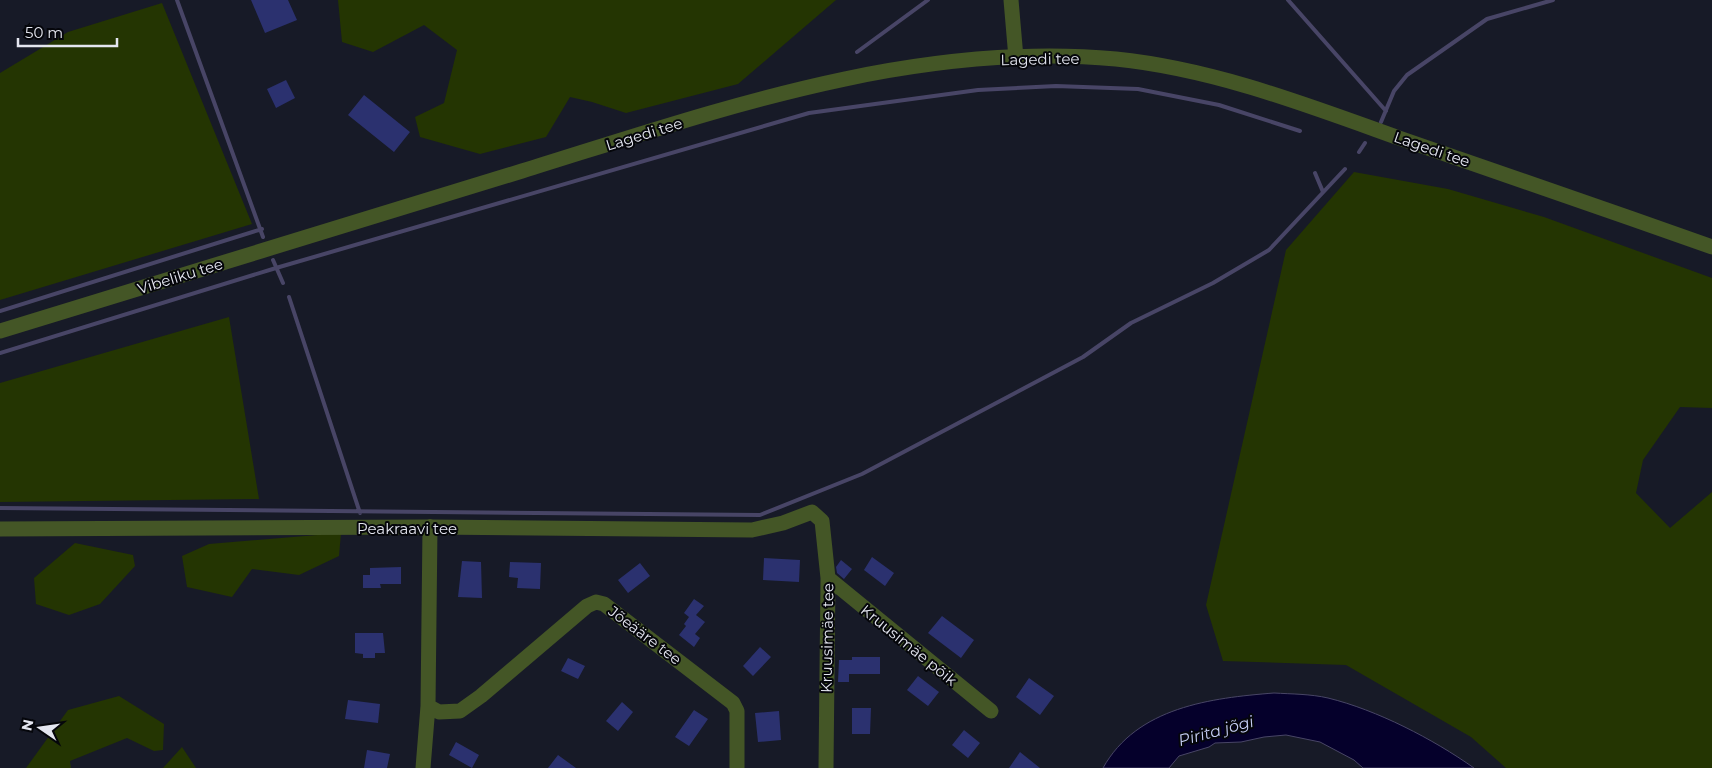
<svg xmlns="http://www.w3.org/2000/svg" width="1712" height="768" font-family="Montserrat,sans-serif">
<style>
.green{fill:#243502}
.water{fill:#05002b;stroke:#484566}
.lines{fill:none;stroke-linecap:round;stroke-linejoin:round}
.stream{stroke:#484566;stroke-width:4}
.building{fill:#2b316f}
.minor{stroke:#445626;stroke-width:15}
.labels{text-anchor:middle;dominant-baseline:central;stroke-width:4;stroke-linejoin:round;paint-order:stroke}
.street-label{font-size:15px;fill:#e4e6f0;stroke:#05060b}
.water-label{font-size:16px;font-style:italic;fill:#c6cef5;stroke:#05060b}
</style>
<rect width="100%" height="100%" fill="#171a27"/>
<path class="green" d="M338 0H836L738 84 626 113 592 102 570 97 546 137 480 154 420 137 415 117 444 103 457 50 424 25 373 52 342 42Z
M162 3 252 224 0 300V73L68 32Z
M1354 172 1448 189 1544 217 1712 278V408L1680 407 1643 460 1636 493 1670 528 1712 492V768H1506L1471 737 1346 665 1223 661 1206 605 1286 250Z
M229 317 259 499 0 502V383Z
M341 533 339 556 299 575 252 569 232 597 187 587 182 556 209 544Z
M75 543 133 555 135 566 100 604 69 615 36 604 34 578Z
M119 696 164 724 163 750 154 751 127 738 70 761 71 768H26L68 710Z
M182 747 196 768H163Z"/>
<path class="water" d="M1274 693C1291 694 1311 694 1328 698 1377 710 1433 739 1474 768H1363L1354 760 1320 742 1286 735 1264 737 1241 742 1215 743 1209 747 1179 756 1169 768H1103C1137 707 1211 698 1274 693Z"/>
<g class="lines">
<path class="stream" d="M177 0 263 237
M1288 0 1386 111
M857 52 928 0
M1381 122 1394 91 1407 75 1487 19 1553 0
M1359 152 1365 143
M1315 173 1323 192
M273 260 283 283
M289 297 360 513
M0 311 262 229
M0 353 276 268 809 113 978 90 1056 86 1138 89 1219 105 1300 131
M0 508 760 515 862 474 1083 357 1131 323 1213 283 1269 250 1345 169"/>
</g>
<path class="building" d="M251 0H288L297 20 265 33Z
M286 80 295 98 276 108 267 89Z
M364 95 410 132 394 152 348 115Z
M872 557 894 573 885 586 864 570Z
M764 558 800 560 799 582 763 580Z
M841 560 852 569 844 579 837 573 836 567Z
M462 561 481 562 482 598 458 597Z
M510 562 541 563 540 589 517 588 518 578 509 577Z
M640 563 650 576 628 593 618 580Z
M401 567V584H380L381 588H363V575H370V568Z
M694 599 704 606 696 615 705 622 695 634 700 638 694 647 679 635 686 626 684 624 689 617 684 613Z
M942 616 974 640 961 658 928 633Z
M355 633H383L385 653H375V658H363V654L355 653Z
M760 647 771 657 753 676 743 666Z
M852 657H880V674H849V682H838L839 660H852Z
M568 658 585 666 578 679 561 671Z
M918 676 939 692 928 706 907 690Z
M1029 678 1054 696 1040 715 1016 697Z
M348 700 380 704 378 723 345 719Z
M622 702 633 712 618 731 606 721Z
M852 708H871L870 734H852Z
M694 710 708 719 689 746 675 737Z
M779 711 781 740 758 742 755 713Z
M964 730 980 743 968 758 952 745Z
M456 742 479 755 472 768 449 755Z
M367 750 390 754 387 768H364Z
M1020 752 1040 768H1009Z
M558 755 576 768H548Z"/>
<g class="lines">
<path class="minor" d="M1011 0 1016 58
M0 331C174 278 348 224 522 171 713 112 912 40 1116 59 1214 69 1307 105 1399 138 1504 174 1608 210 1712 247
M0 529 430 527 752 530 783 523 812 512 822 521 828 578 826 768
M828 578 991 711
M428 706 439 712 460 711 481 696 587 606 596 602 604 604 733 703 737 711V768
M423 768 428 706 430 527"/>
</g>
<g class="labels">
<g class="street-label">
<text transform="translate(1040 59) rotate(-1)">Lagedi tee</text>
<text transform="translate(644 134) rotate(-17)">Lagedi tee</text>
<text transform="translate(1432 149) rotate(19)">Lagedi tee</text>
<text transform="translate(180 276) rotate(-17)">Vibeliku tee</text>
<text x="407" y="528">Peakraavi tee</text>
<text transform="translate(645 635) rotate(37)">Jõeääre tee</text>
<text transform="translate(827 638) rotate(-89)">Kruusimäe tee</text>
<text transform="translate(909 645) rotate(39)">Kruusimäe põik</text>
</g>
<g class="water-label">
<text transform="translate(1216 731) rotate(-15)">Pirita jõgi</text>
</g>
</g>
<g transform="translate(40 728) rotate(283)" stroke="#05060b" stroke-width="4" paint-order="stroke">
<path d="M0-4L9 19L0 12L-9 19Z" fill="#e4e6f0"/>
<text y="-8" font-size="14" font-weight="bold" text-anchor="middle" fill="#e4e6f0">N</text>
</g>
<path d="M18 38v8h99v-8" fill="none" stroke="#e4e6f0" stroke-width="2.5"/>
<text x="25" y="38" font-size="15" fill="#e4e6f0" stroke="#05060b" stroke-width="4" paint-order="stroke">50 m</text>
</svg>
